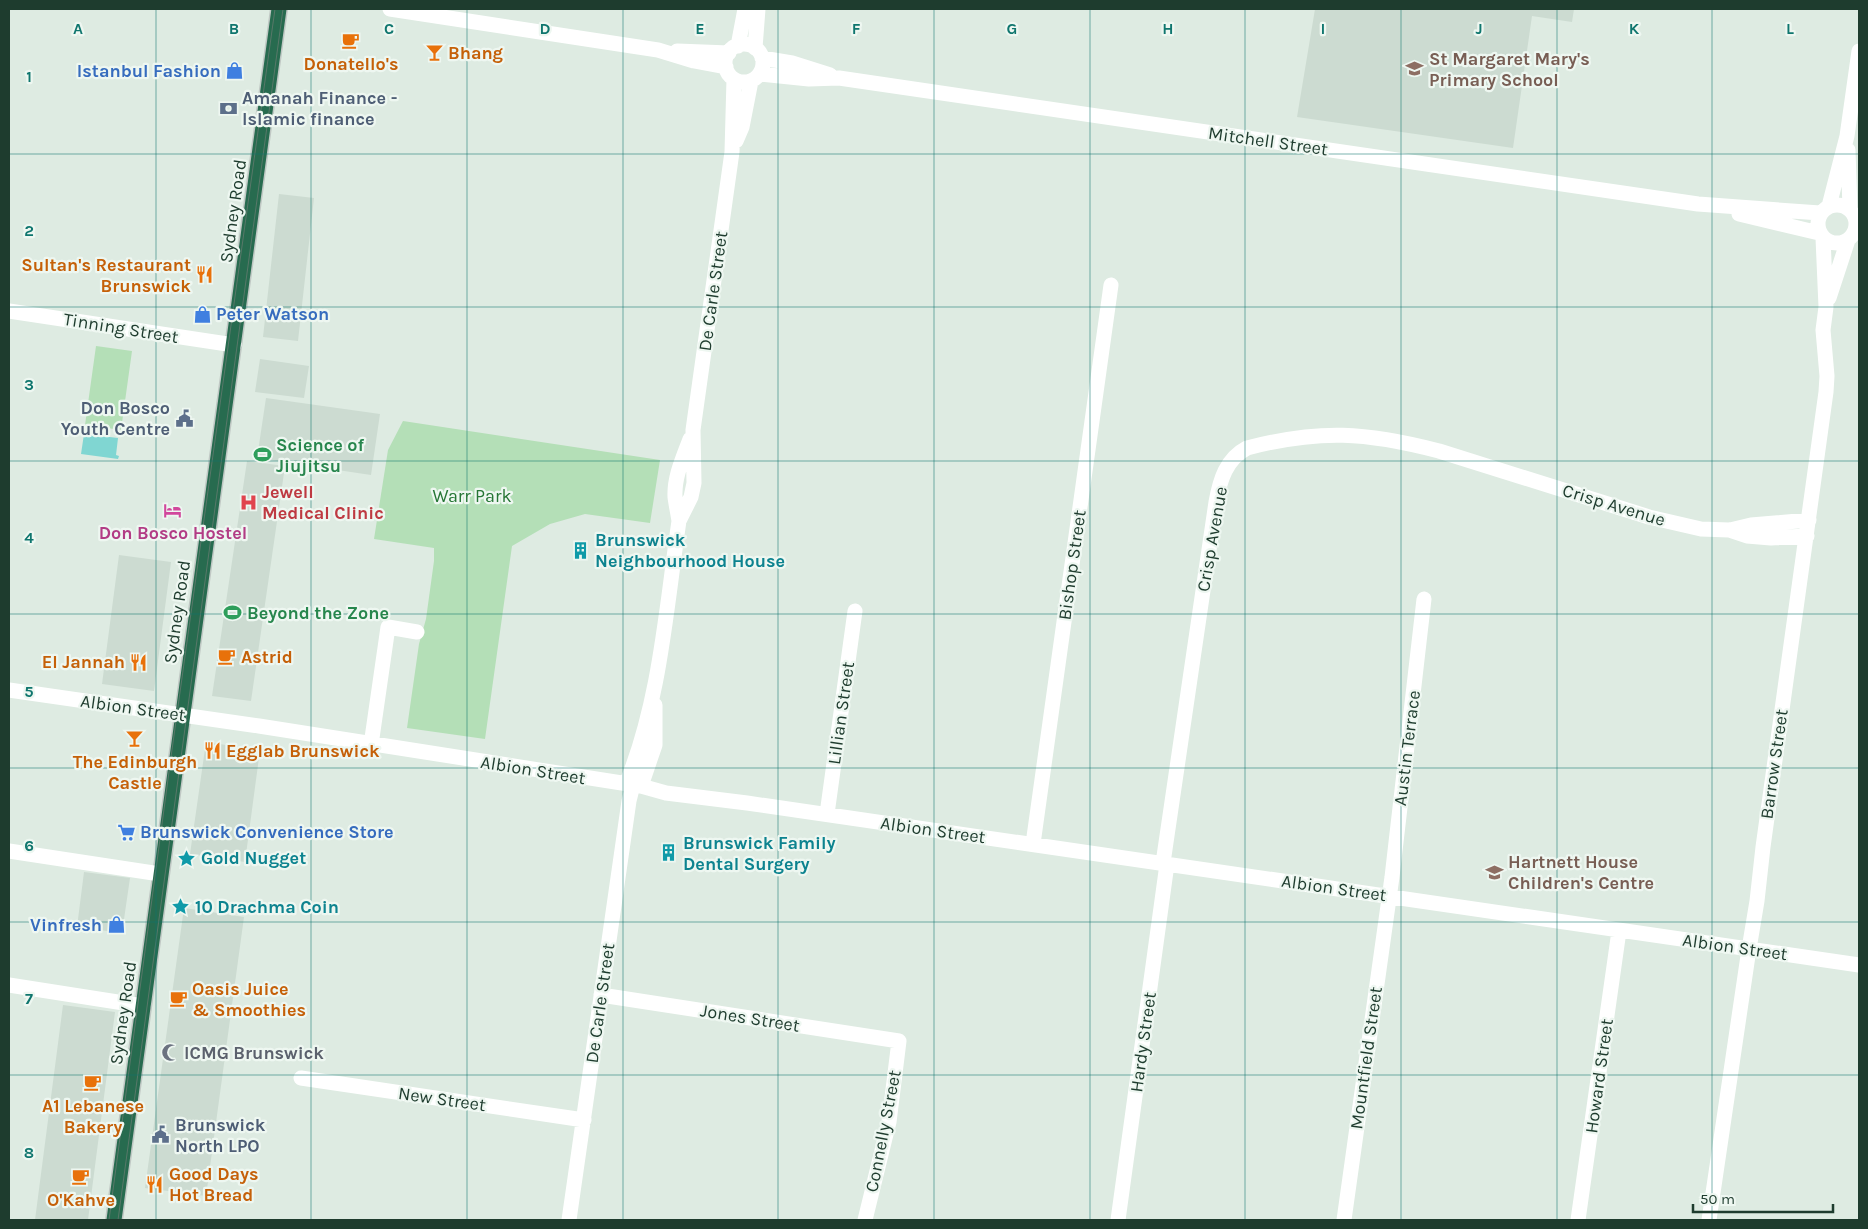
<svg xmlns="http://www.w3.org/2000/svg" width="1868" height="1229" font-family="Karla,sans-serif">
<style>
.built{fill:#ccdbd1}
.green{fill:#b4dfb7}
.water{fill:#80d6d2}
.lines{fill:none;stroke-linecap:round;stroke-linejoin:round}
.highway-casing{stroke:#c0c8c4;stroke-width:18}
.minor{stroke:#fff;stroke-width:15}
.highway{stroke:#276b4f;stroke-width:15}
.tram{stroke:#587869;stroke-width:1}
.grid{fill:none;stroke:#0f766e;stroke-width:1;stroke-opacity:0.55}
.labels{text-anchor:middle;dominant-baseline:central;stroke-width:4.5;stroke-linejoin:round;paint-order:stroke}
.food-label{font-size:18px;font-weight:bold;fill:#c56008;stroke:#eef7f1;text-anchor:start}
.education-label{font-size:18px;font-weight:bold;fill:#785e54;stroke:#eef7f1;text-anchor:start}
.shop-label{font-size:18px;font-weight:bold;fill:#366cbe;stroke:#eef7f1;text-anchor:end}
.service-label{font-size:18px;font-weight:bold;fill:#4e5e75;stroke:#eef7f1;text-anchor:start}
.street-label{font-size:18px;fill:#1e3c2e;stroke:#eef7f1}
.leisure-label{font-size:18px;font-weight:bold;fill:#27864d;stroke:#eef7f1;text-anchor:start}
.health-label{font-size:18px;font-weight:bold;fill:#be3a42;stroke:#eef7f1;text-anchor:start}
.park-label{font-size:18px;fill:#257634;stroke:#eef7f1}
.hotel-label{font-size:18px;font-weight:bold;fill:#b23c85;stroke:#eef7f1}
.culture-label{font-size:18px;font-weight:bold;fill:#0d838f;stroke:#eef7f1;text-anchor:start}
.worship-label{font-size:18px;font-weight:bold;fill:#5b616d;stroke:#eef7f1;text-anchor:start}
.grid-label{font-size:16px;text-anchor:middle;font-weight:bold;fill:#0f766e;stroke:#eef7f1;stroke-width:4.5;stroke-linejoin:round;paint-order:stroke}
</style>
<rect width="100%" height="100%" fill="#deebe2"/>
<path class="built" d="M1315 9H1574L1572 22 1532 16 1513 148 1297 117Z
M279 194 314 198 298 341 263 337Z
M260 359 309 366 304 398 255 392Z
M266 398 380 414 371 475 257 458Z
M247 461 285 466 251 701 212 696Z
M119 555 171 562 154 691 102 684Z
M206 742 260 750 245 862 190 854Z
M84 872 130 878 122 933 77 927Z
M184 908 244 917 206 1196 145 1188Z
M63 1005 115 1012 88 1220H35Z"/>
<path class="green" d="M96 346 132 351 121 430 85 425Z
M403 421 660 460 650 523 585 514 550 524 512 546 485 739 407 728 419 644 426 619 434 561V548L374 539 388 450Z"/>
<path class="water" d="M84 434 118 438 116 455 119 456 118 459 81 454Z"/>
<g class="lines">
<defs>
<path id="highway" d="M114 1220 279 9"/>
</defs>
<use href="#highway" class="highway-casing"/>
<path class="minor" d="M390 9 658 50 694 61 726 67
M725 63a19 19 0 1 1 38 0a19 19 0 1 1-38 0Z
M738 46 745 9
M755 48 758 9
M677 51 729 53
M762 58 792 63 830 75
M760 74 809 79 839 78 1698 204 1820 213
M736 141 742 127 751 81
M1848 150 1850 209
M1818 224a19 19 0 1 1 38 0a19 19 0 1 1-38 0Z
M1829 206 1847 136 1859 51
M1739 214 1819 233
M1829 298 1848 240
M9 311 234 345
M679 521C678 514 676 505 675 497 674 477 683 458 690 439
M1730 530 1751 525 1809 520
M9 690 259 726 641 786 666 793 747 803 1859 965
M371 745 388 627 417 632
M626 784C660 702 666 609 679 521L691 497 694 483 693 430 732 152 734 79
M641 786 655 745V705
M827 814 855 611
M1033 844 1111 285
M9 851 160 874
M1163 863 1216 502C1220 480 1226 459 1247 448 1320 429 1366 432 1439 451L1649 517 1701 529 1729 530 1747 536 1771 538 1807 536
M9 985 143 1006
M601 995 899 1041 889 1122 865 1220
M301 1078 584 1120
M569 1220 629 801 633 785
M1118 1220 1167 864
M1344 1220 1392 877 1424 599
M1578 1220 1619 931
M1709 1220 1749 949 1757 901 1763 847 1826 392 1827 376 1823 330 1826 307 1823 238"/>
<use href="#highway" class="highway"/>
<path class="tram" d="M109 1220 171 757 275 9
M118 1220 283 9"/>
</g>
<path class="grid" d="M156 9V1220M311 9V1220M467 9V1220M623 9V1220M778 9V1220M934 9V1220M1090 9V1220M1245 9V1220M1401 9V1220M1557 9V1220M1712 9V1220M9 154H1859M9 307H1859M9 461H1859M9 614H1859M9 768H1859M9 922H1859M9 1075H1859"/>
<defs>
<symbol id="cafe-bare" viewBox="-9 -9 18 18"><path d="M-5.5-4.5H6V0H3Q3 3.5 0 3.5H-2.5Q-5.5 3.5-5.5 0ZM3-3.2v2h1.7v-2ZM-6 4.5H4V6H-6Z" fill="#e8710a" stroke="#eef7f1" stroke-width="2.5" paint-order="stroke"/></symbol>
<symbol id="bar-bare" viewBox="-9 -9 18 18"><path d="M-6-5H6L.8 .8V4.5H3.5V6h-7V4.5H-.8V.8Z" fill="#e8710a" stroke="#eef7f1" stroke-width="2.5" paint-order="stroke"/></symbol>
<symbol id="school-bare" viewBox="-9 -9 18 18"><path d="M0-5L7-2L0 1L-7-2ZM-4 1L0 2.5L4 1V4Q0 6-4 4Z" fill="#8d6e63" stroke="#eef7f1" stroke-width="2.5" paint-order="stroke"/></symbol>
<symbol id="shop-bare" viewBox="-9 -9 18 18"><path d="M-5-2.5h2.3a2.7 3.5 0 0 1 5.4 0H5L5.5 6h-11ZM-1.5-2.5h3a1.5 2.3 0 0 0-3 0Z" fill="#3f7fe0" stroke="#eef7f1" stroke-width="2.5" paint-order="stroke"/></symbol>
<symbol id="bank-bare" viewBox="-9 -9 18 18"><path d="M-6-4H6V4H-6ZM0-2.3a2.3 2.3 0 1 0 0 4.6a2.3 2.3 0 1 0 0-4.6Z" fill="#5c6f8a" stroke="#eef7f1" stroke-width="2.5" paint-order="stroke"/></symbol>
<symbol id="restaurant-bare" viewBox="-9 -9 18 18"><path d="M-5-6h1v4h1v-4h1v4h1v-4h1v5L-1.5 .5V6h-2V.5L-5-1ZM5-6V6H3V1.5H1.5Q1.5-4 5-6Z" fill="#e8710a" stroke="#eef7f1" stroke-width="2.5" paint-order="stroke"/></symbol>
<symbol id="civic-bare" viewBox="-9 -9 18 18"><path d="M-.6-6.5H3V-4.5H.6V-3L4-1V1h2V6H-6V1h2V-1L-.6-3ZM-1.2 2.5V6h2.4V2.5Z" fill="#5c6f8a" stroke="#eef7f1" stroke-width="2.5" paint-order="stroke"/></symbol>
<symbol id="stadium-bare" viewBox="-9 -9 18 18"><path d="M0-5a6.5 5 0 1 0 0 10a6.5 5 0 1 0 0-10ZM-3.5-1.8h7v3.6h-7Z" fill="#2e9e5b" stroke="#eef7f1" stroke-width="2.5" paint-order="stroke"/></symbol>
<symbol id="hospital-bare" viewBox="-9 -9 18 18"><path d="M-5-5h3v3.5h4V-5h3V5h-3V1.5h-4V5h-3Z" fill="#e0444e" stroke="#eef7f1" stroke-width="2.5" paint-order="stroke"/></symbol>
<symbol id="hotel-bare" viewBox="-9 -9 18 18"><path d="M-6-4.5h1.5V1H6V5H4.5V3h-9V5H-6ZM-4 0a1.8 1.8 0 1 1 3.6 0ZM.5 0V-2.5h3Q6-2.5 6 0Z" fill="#d1479c" stroke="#eef7f1" stroke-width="2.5" paint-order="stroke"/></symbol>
<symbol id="building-bare" viewBox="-9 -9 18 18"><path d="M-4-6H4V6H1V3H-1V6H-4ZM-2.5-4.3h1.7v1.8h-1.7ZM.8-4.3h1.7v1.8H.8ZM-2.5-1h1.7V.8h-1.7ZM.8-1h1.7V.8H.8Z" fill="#0f9aa8" stroke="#eef7f1" stroke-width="2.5" paint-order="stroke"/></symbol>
<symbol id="supermarket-bare" viewBox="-9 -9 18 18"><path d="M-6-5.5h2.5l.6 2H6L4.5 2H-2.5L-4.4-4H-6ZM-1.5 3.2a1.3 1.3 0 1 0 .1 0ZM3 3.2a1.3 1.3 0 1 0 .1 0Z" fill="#3f7fe0" stroke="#eef7f1" stroke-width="2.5" paint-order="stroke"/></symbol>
<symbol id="sight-bare" viewBox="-9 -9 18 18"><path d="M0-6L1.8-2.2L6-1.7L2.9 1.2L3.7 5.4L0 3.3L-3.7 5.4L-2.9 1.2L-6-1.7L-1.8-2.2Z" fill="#0f9aa8" stroke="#eef7f1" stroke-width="2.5" paint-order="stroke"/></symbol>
<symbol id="mosque-bare" viewBox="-9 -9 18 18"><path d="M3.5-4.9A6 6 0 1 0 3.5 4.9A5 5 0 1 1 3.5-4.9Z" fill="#6b7280" stroke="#eef7f1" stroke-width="2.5" paint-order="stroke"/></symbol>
</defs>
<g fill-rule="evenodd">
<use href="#cafe-bare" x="338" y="28" width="25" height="25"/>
<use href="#bar-bare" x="422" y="40" width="25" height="25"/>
<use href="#school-bare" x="1402" y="56" width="25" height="25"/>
<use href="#shop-bare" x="222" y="58" width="25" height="25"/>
<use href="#bank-bare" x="216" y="96" width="25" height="25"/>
<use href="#restaurant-bare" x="192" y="262" width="25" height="25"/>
<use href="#shop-bare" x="190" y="302" width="25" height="25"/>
<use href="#civic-bare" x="172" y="406" width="25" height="25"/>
<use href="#stadium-bare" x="250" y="442" width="25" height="25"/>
<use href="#hospital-bare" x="236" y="490" width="25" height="25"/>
<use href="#hotel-bare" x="160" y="498" width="25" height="25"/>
<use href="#building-bare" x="568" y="538" width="25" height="25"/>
<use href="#stadium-bare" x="220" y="600" width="25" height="25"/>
<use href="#cafe-bare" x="214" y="644" width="25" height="25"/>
<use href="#restaurant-bare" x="126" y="650" width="25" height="25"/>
<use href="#bar-bare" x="122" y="726" width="25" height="25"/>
<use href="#restaurant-bare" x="200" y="738" width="25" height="25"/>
<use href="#supermarket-bare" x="114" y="820" width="25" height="25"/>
<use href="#building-bare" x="656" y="840" width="25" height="25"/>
<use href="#sight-bare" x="174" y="846" width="25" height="25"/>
<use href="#school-bare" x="1482" y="860" width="25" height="25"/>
<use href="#sight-bare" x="168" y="894" width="25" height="25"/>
<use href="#shop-bare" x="104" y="912" width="25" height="25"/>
<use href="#cafe-bare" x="166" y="986" width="25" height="25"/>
<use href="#mosque-bare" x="158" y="1040" width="25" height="25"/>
<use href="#cafe-bare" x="80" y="1070" width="25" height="25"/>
<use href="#civic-bare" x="148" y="1122" width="25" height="25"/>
<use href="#cafe-bare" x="68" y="1164" width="25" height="25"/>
<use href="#restaurant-bare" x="142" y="1172" width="25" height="25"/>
</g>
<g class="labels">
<g class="food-label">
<text x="448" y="53">Bhang</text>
<text x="351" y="64" text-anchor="middle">Donatello's</text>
<text x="191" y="265" text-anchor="end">Sultan's Restaurant<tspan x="191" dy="21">Brunswick</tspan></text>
<text x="241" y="657">Astrid</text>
<text x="125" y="662" text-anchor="end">El Jannah</text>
<text x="226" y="751">Egglab Brunswick</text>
<text x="135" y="762" text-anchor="middle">The Edinburgh<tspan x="135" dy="21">Castle</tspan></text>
<text x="192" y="989">Oasis Juice<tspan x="192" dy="21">&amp; Smoothies</tspan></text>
<text x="93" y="1106" text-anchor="middle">A1 Lebanese<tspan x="93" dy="21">Bakery</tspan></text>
<text x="169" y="1174">Good Days<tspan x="169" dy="21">Hot Bread</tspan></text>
<text x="81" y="1200" text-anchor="middle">O'Kahve</text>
</g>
<g class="education-label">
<text x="1429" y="59">St Margaret Mary's<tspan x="1429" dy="21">Primary School</tspan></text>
<text x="1508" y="862">Hartnett House<tspan x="1508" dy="21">Children's Centre</tspan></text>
</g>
<g class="shop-label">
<text x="221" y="71">Istanbul Fashion</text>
<text x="216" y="314" text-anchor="start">Peter Watson</text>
<text x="140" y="832" text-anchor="start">Brunswick Convenience Store</text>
<text x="102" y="925">Vinfresh</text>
</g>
<g class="service-label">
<text x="242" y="98">Amanah Finance -<tspan x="242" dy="21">Islamic finance</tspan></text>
<text x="170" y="408" text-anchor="end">Don Bosco<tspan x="170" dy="21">Youth Centre</tspan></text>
<text x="175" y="1125">Brunswick<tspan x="175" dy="21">North LPO</tspan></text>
</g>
<g class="street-label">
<text transform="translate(1268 141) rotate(8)">Mitchell Street</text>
<text transform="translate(233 211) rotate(-82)">Sydney Road</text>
<text transform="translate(713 291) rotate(-82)">De Carle Street</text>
<text transform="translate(121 328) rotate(9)">Tinning Street</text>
<text transform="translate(1614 505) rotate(17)">Crisp Avenue</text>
<text transform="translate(1212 539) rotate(-80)">Crisp Avenue</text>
<text transform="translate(1072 565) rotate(-82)">Bishop Street</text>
<text transform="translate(177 612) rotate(-82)">Sydney Road</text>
<text transform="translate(133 708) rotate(8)">Albion Street</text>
<text transform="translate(841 713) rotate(-82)">Lillian Street</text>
<text transform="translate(1407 748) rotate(-83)">Austin Terrace</text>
<text transform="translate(1774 764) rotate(-82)">Barrow Street</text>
<text transform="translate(533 770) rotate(9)">Albion Street</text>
<text transform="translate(933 830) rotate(8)">Albion Street</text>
<text transform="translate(1334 888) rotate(8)">Albion Street</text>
<text transform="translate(1735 947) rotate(8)">Albion Street</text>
<text transform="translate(600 1003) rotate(-82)">De Carle Street</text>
<text transform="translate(123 1013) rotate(-82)">Sydney Road</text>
<text transform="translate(750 1018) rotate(9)">Jones Street</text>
<text transform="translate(1143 1042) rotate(-82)">Hardy Street</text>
<text transform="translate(1366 1058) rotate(-82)">Mountfield Street</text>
<text transform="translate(1599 1076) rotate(-82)">Howard Street</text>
<text transform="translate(442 1099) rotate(8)">New Street</text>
<text transform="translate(883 1131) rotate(-79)">Connelly Street</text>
</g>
<g class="leisure-label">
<text x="276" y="445">Science of<tspan x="276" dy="21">Jiujitsu</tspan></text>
<text x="247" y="613">Beyond the Zone</text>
</g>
<g class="health-label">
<text x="262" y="492">Jewell<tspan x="262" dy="21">Medical Clinic</tspan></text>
</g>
<g class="park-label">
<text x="472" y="496">Warr Park</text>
</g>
<g class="hotel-label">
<text x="173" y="533">Don Bosco Hostel</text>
</g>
<g class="culture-label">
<text x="595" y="540">Brunswick<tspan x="595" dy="21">Neighbourhood House</tspan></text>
<text x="683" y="843">Brunswick Family<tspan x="683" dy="21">Dental Surgery</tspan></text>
<text x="201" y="858">Gold Nugget</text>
<text x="195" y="907">10 Drachma Coin</text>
</g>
<g class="worship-label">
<text x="184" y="1053">ICMG Brunswick</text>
</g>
</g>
<g class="grid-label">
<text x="78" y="34">A</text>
<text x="234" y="34">B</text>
<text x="389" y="34">C</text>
<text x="545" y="34">D</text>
<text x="700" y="34">E</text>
<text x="856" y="34">F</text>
<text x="1012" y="34">G</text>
<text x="1168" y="34">H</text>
<text x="1323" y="34">I</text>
<text x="1479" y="34">J</text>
<text x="1634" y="34">K</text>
<text x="1790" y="34">L</text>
<text x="29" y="82">1</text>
<text x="29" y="236">2</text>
<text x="29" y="390">3</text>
<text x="29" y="543">4</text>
<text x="29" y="697">5</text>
<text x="29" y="851">6</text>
<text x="29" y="1004">7</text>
<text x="29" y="1158">8</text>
</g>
<rect width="1868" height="1229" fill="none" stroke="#1e3c2e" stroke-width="20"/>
<path d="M1693 1204v8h140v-8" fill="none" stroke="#1e3c2e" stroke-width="2.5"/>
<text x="1700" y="1204" font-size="15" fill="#1e3c2e" stroke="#eef7f1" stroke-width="4" paint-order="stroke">50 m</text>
</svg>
